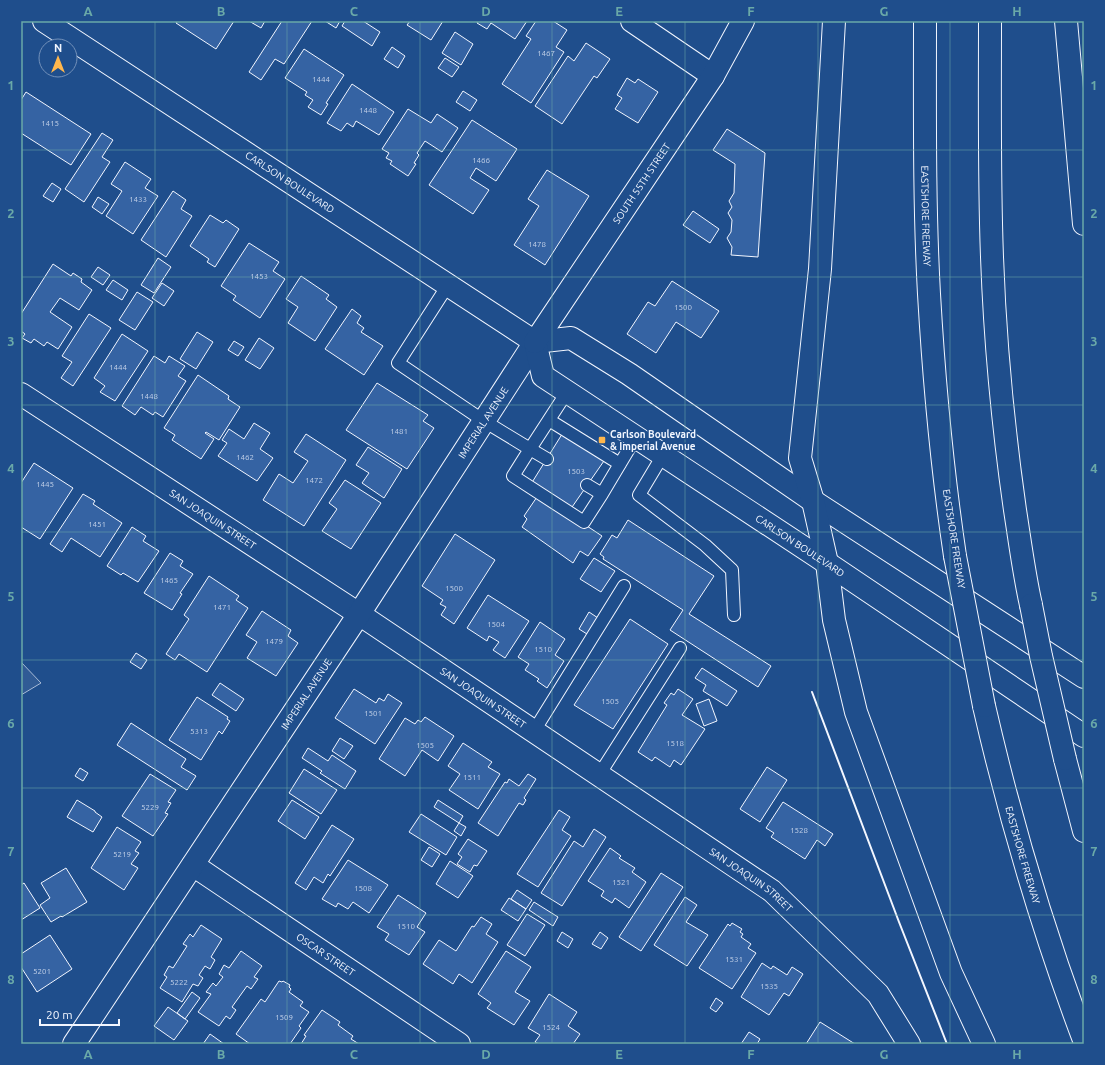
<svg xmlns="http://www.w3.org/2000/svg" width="1105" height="1065" font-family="Ubuntu,sans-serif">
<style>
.built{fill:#305b95;stroke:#a8bbd7}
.building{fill:#3563a3;stroke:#f2f6ff}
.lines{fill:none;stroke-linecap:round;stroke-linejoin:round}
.lane-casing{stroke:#f2f6ff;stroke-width:14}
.street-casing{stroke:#f2f6ff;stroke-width:24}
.secondary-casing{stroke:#f2f6ff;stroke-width:24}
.highway-casing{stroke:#f2f6ff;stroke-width:24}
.lane{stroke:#1f4e8c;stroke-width:12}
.street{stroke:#1f4e8c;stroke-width:22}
.secondary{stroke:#1f4e8c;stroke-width:22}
.highway{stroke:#1f4e8c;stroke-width:22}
.highway-bridge-casing{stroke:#f2f6ff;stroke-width:24;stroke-linecap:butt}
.highway-bridge{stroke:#1f4e8c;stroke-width:22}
.wall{stroke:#f2f6ff;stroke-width:2}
.grid{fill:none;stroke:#6aa9a8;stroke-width:1;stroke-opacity:0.55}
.poi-dot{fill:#ffb74d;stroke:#1f4e8c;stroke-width:1.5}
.labels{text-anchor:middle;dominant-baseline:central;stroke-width:3;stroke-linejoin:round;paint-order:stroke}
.number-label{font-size:8px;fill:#c3d1e8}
.street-label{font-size:10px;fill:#f2f6ff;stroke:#1f4e8c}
.poi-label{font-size:10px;font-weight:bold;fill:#f2f6ff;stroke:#1f4e8c;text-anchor:start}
.neatline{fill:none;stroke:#6aa9a8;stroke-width:1.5}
.grid-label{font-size:13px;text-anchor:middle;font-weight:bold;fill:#6aa9a8}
</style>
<rect width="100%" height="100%" fill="#1f4e8c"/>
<path class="built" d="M21 662 41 683 21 695Z"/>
<path class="building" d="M177 21H234L216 49 176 23Z
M249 21H265L261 28Z
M282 21H312L284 64 275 59 261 80 249 72Z
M325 21H340L336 28Z
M345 21H363L380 32 372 46 342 26Z
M410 21H443L431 40 407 25Z
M478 21H527L515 39 491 23 487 29 477 23Z
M536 21H553L567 30 556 47 564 52 531 103 502 84 531 39 526 36Z
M455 32 473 44 461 65 442 53Z
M586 43 610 59 597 78 594 76 562 124 535 106 568 56 574 61Z
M392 47 405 56 398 68 384 59Z
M304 49 344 75 326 103 328 104 321 115 308 107 313 100 305 95 307 92 285 78Z
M445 58 459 67 452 77 438 68Z
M627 78 635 83 638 79 658 92 638 123 615 109 622 98 617 95Z
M352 84 394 112 379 135 356 121 353 127 347 123 341 131 327 123Z
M463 91 477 100 470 111 456 102Z
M26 92 91 134 71 165 21 133V100Z
M408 109 431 123 437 114 458 128 442 152 425 141 417 153 419 155 414 163 416 164 408 176 390 164 392 161 386 158 389 153 382 149Z
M472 120 517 149 496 181 476 168 470 178 489 190 473 214 429 185Z
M727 129 765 153 758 257 731 255 732 247 727 238 731 232 732 220 728 213 732 207 729 201 734 193 735 164 713 150Z
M102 133 113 140 102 157 110 162 84 202 65 189Z
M125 162 151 179 145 188 158 196 133 234 106 216 122 191 111 184Z
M547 170 589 196 545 265 514 245 539 206 528 199Z
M52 183 61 189 53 202 43 196Z
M173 191 186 200 181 209 192 216 166 257 141 240Z
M98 197 109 204 102 214 92 207Z
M693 211 719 229 710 243 683 225Z
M210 215 223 223 226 220 239 229 215 267 207 262 209 259 190 246Z
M249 243 279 262 273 271 285 279 260 318 233 300 236 296 221 286Z
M158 258 171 267 154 293 141 285Z
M53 264 71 276 73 273 82 279 81 282 92 290 79 310 60 298 50 312 72 327 58 349 47 342 44 346 34 339 31 343 22 338 25 334 21 331V314Z
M98 267 110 275 103 285 91 277Z
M301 276 329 295 326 299 337 307 315 341 288 323 298 307 286 299Z
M113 280 128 290 122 300 106 290Z
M672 281 719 311 701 338 676 322 656 353 627 334 648 302 655 306Z
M162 283 174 291 164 306 152 298Z
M137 292 153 302 135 330 119 320Z
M352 309 361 316 357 323 364 328 361 332 383 346 364 375 325 349Z
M89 314 111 328 73 386 61 378 72 362 62 356Z
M197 332 213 342 196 369 180 359Z
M122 334 148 351 115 401 100 392 105 386 94 378Z
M259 338 274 348 260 369 245 360Z
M234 341 244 347 238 356 228 350Z
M154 356 165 363 169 356 185 366 178 376 186 381 163 417 155 412 153 415 141 407 135 415 122 406Z
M198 375 229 396 228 399 240 407 219 440 206 432 205 433 214 439 201 459 172 440 175 435 164 428Z
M377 383 428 415 423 421 434 428 407 469 346 430Z
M254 423 270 433 260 449 273 458 257 481 218 456 227 443 222 440 229 429 244 439Z
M564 431 606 458 570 510 531 484Z
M306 434 346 460 304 526 263 500 279 474 293 483 308 461 294 452Z
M368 447 402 469 384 498 362 483 369 473 356 465Z
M34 463 73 488 40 539 21 527V483Z
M345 480 381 503 351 549 322 531 337 509 329 503Z
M83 494 95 501 93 504 122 523 100 557 71 538 62 552 50 544Z
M539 494 602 536 588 556 580 551 573 563 522 527 527 519 524 516Z
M628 520 714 576 689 614 771 666 758 687 670 630 683 610 603 559 604 557 600 554 612 535 617 538Z
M132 527 146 536 143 541 159 551 138 582 123 573 121 575 107 566Z
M455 534 495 560 454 624 441 615 446 607 440 604 443 600 422 586Z
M170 553 183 561 180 566 193 574 180 593 182 594 172 610 144 593Z
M594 558 615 571 601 592 580 579Z
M209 576 239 596 236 600 248 608 207 672 179 654 175 660 166 654 189 619 184 615Z
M488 595 529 621 505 658 493 650 499 642 489 636 487 641 467 628Z
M262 611 291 630 288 636 298 643 276 676 247 658 257 642 246 635Z
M589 612 598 618 587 634 579 629Z
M630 619 668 644 613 729 574 705Z
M540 622 565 639 555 655 564 661 547 688 537 681 539 679 525 670 529 664 518 657Z
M136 653 147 660 141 669 130 662Z
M702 668 737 691 727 706 703 691 706 685 695 678Z
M220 683 244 699 236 711 212 695Z
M354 689 376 703 379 698 384 701 388 694 402 703 375 744 335 718Z
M678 689 693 699 682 715 705 729 681 765 674 760 670 767 655 757 652 761 638 752 667 705 664 703 671 693 674 695Z
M197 697 228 717 227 719 230 721 222 734 219 731 201 760 169 740Z
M709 699 717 721 704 726 696 704Z
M425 717 454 736 438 761 422 750 405 776 379 759 405 718 415 724 418 720 421 722Z
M131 723 186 759 181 767 196 776 187 790 117 745Z
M340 738 353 746 344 759 332 751Z
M463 743 492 762 488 767 500 774 478 809 449 790 460 774 448 766Z
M308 748 328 761 332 755 356 771 345 789 320 773 322 771 302 758Z
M767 767 787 780 760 822 740 809Z
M80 768 88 773 83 781 75 776Z
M304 769 337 790 321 814 289 793Z
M150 774 176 790 168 802 171 803 165 813 168 814 153 836 122 816Z
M528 774 536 779 524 798 526 800 523 805 519 803 498 836 478 823 505 782 507 783 509 779 519 786Z
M77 800 95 811V812L102 817 93 832 67 817Z
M292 800 319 817 305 839 278 821Z
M438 800 463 816 459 823 434 807Z
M783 802 833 834 825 846 817 840 805 859 771 837 774 833 766 828Z
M559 810 570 817 562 830 571 836 538 887 517 874Z
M421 814 457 837 446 855 409 832Z
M459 823 466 827 461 836 454 831Z
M332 825 354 839 330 876 328 874 323 883 314 877 306 890 295 883Z
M117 827 141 842 135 851 139 853 131 864 138 868 124 890 91 868Z
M594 829 606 837 562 906 541 893 574 841 583 847Z
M468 839 487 851 477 866 474 865 470 872 457 864 462 857 458 854Z
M429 847 440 854 432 867 421 860Z
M610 848 621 856 619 858 635 868 632 872 646 882 629 908 615 898 612 903 601 896 604 891 588 881Z
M348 860 388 885 369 913 353 902 348 909 338 903 336 907 322 899Z
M450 861 473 876 458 898 436 884Z
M66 868 87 902 62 917 61 916 51 922 40 905 50 898 41 883Z
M661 873 683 887 641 951 619 937Z
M24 883 40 908 21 920V885Z
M517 890 532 900 526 909 511 899Z
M398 895 426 913 417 927 425 932 409 955 385 940 389 934 377 927Z
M685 897 697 905 686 922 708 935 687 966 654 945Z
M509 898 526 909 518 921 501 910Z
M534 902 558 917 553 926 529 910Z
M527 914 545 925 525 956 507 945Z
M481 917 492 924 486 934 498 942 472 983 459 974 453 984 423 964 439 940 456 951 472 926 474 927Z
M732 923 742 929 740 932 743 934 741 937 751 944 748 948 756 953 732 989 699 968 728 924 730 926Z
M201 925 222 939 211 957 215 960 210 969 205 966 199 975 203 978 198 986 193 984 182 1002 160 988 167 977 164 975 169 966 173 968 187 946 183 944 190 934 193 937Z
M562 932 573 939 568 948 557 941Z
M600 932 608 938 601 949 592 944Z
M50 935 72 969 37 992 21 967V954Z
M241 951 262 966 254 977 258 979 251 989 247 986 232 1007 236 1010 230 1019 226 1016 219 1026 198 1012 211 994 206 992 213 983 216 986 223 977 219 974 224 965 229 968Z
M506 951 531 967 515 992 530 1001 514 1025 487 1008 491 1003 478 994Z
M762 963 771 969 773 966 787 975 792 967 803 974 789 996 784 993 769 1015 741 997Z
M279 981 282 982 283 981 290 985 289 987 291 989 289 992 303 1002 300 1006 309 1012 299 1026 301 1028 290 1044H250L236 1034 261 999 265 1002Z
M192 992 200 998 185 1019 177 1013Z
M549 994 577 1012 568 1026 580 1034 573 1044H539L535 1042 540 1035 528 1028Z
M716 998 723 1003 716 1012 710 1008Z
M168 1007 188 1021 174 1040 154 1026Z
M322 1010 340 1022 338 1025 353 1036 351 1039 359 1044H301L306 1036 304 1035Z
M820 1022 855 1044H806Z
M749 1032 760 1039 757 1044H741Z
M210 1034 224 1044H203Z"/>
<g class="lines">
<defs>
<path id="lane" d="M448 285 398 363 484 421 530 449 513 476 584 522 602 494
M549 420 620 464
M663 455 639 495 705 545 732 570 734 615
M547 459 530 449 567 392
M587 485 602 494 636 437
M534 731 624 586
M599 775 680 648"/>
<g id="street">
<path d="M632 21 713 76"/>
<path id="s1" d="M21 394 359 614 772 891 878 994 909 1044"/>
<path id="s2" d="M193 865 459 1044"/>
<path id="s3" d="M74 1044 359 614 535 342"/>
</g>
<g id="secondary">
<path id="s4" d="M44 21 535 342 571 338 629 374 813 501 1084 677"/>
<path id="s5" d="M535 342 543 376 827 563 1084 736"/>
<path id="s6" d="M535 342 713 76 743 21"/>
</g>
<g id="highway">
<path d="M834 21 820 269 800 458 813 501 827 563 834 620 856 712 951 973 984 1044"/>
<path id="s7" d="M925 21C925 112 924 203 929 294 934 381 942 468 955 556"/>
<path d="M990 21C990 100 989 178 992 257 995 341 1003 426 1015 510 1020 542 1024 574 1031 605"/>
<path d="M1066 21 1084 224"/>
<path id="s8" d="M984 706C1010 819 1043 931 1084 1040"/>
<path d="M1065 759 1084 831"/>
</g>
</defs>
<use href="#lane" class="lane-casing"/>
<use href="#street" class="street-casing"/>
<use href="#secondary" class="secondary-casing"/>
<use href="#highway" class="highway-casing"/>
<use href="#lane" class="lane"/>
<use href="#street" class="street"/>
<use href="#secondary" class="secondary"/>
<use href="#highway" class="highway"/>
<defs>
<path id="highway-bridge" d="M955 556 984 706
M1031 605 1041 656 1065 759"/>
</defs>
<use href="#highway-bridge" class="highway-bridge-casing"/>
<use href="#highway-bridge" class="highway-bridge"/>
<path class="wall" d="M812 692 899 922 947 1044"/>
</g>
<path class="grid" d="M155 21V1044M287 21V1044M420 21V1044M552 21V1044M685 21V1044M818 21V1044M950 21V1044M21 150H1084M21 277H1084M21 405H1084M21 532H1084M21 660H1084M21 788H1084M21 915H1084"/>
<rect class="poi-dot" x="598" y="436" width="8" height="8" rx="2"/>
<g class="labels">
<g class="number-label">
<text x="546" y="53">1467</text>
<text x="321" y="79">1444</text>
<text x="368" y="110">1448</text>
<text x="50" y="123">1415</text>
<text x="481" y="160">1466</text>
<text x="138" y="199">1433</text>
<text x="537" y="244">1478</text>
<text x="259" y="276">1453</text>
<text x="683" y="307">1500</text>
<text x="118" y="367">1444</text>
<text x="149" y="396">1448</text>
<text x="399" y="431">1481</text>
<text x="245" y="457">1462</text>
<text x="576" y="471">1503</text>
<text x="314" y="480">1472</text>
<text x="45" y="484">1445</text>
<text x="97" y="524">1451</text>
<text x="169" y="580">1465</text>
<text x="454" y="588">1500</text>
<text x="222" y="607">1471</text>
<text x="496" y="624">1504</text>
<text x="274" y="641">1479</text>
<text x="543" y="649">1510</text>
<text x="610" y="701">1505</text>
<text x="373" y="713">1501</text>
<text x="199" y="731">5313</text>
<text x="675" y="743">1518</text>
<text x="425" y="745">1505</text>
<text x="472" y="777">1511</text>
<text x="150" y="807">5229</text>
<text x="799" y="830">1528</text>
<text x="122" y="854">5219</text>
<text x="621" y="882">1521</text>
<text x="363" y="888">1508</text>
<text x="406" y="926">1510</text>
<text x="734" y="959">1531</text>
<text x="42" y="971">5201</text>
<text x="179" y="982">5222</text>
<text x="769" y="986">1535</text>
<text x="284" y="1017">1509</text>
<text x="551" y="1027">1524</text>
</g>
<g class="street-label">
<text stroke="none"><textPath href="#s4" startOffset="294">CARLSON BOULEVARD</textPath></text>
<text stroke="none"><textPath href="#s6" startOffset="191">SOUTH 55TH STREET</textPath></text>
<text stroke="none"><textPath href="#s7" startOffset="195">EASTSHORE FREEWAY</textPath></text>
<text stroke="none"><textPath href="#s3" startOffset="744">IMPERIAL AVENUE</textPath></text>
<text stroke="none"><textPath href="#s1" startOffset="229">SAN JOAQUIN STREET</textPath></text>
<text transform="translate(954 539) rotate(81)">EASTSHORE FREEWAY</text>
<text stroke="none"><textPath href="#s5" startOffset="343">CARLSON BOULEVARD</textPath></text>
<text stroke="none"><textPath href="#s3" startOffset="420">IMPERIAL AVENUE</textPath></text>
<text stroke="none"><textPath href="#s1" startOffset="553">SAN JOAQUIN STREET</textPath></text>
<text stroke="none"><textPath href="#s8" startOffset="154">EASTSHORE FREEWAY</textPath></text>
<text stroke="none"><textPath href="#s1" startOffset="877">SAN JOAQUIN STREET</textPath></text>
<text stroke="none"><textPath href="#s2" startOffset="160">OSCAR STREET</textPath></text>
</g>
<g class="poi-label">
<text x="610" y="434">Carlson Boulevard<tspan x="610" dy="12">&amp; Imperial Avenue</tspan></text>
</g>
</g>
<rect width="1105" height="1065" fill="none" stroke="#1f4e8c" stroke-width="44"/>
<g transform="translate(58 58)"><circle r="19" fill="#1f4e8c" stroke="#7391ba"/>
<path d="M0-3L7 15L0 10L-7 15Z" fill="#ffb74d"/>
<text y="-6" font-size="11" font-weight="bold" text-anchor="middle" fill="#f2f6ff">N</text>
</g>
<path d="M40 1019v6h79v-6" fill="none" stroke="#f2f6ff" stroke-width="2"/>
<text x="46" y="1019" font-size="12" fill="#f2f6ff" stroke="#1f4e8c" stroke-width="3" paint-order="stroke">20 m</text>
<rect x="22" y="22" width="1061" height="1021" class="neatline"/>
<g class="grid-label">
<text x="88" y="16">A</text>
<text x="221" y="16">B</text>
<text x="354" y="16">C</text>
<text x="486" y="16">D</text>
<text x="619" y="16">E</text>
<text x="751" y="16">F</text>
<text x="884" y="16">G</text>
<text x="1017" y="16">H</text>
<text x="11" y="90">1</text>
<text x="1094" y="90">1</text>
<text x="11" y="218">2</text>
<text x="1094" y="218">2</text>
<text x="11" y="346">3</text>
<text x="1094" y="346">3</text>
<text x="11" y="473">4</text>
<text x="1094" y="473">4</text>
<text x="11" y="601">5</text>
<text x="1094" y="601">5</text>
<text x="11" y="728">6</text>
<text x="1094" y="728">6</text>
<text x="11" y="856">7</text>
<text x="1094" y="856">7</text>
<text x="11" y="984">8</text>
<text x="1094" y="984">8</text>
<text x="88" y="1059">A</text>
<text x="221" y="1059">B</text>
<text x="354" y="1059">C</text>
<text x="486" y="1059">D</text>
<text x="619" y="1059">E</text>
<text x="751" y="1059">F</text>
<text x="884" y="1059">G</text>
<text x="1017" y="1059">H</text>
</g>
</svg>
